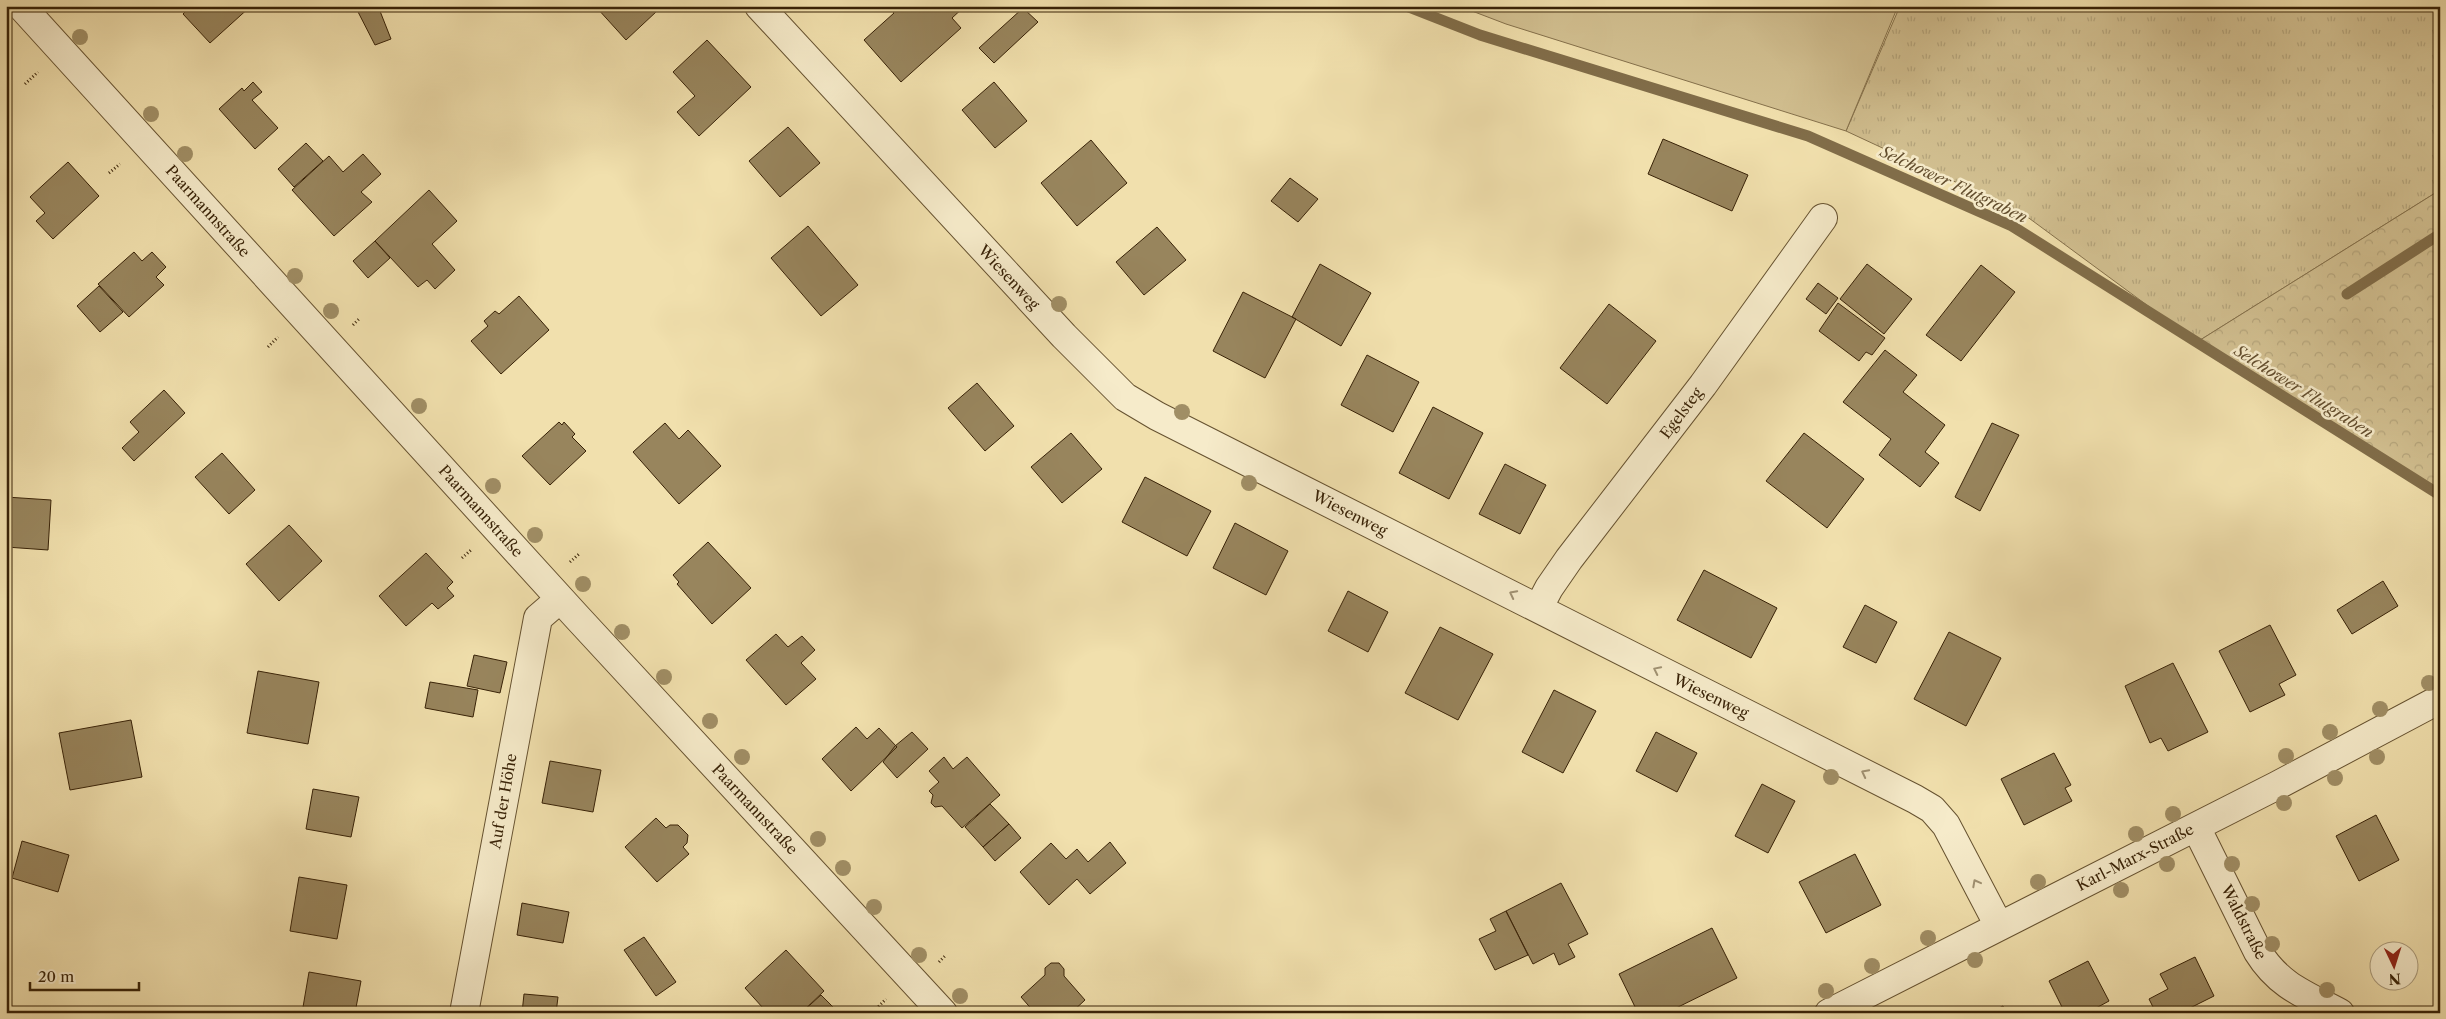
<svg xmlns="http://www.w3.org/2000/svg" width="2446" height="1019" font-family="'Libre Caslon Text',serif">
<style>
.grass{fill:url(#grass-tufts);stroke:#85714c}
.forest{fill:url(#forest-crowns);stroke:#85714c}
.green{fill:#d2c091;stroke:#85714c}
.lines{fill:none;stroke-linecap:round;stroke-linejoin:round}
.stream{stroke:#816d49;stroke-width:11}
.building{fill:#98855d;stroke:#382207}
.street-casing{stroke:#665230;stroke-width:30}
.path{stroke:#382207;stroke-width:3;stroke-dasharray:1 2.5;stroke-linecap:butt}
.street{stroke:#f6ebca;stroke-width:28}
.tree{fill:#a08e65}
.oneway{stroke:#a09172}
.labels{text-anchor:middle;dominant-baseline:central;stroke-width:5;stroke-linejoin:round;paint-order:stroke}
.street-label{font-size:15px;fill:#382207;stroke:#f6ebca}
.water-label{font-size:16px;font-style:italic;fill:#634e2e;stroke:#f6ebca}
</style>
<defs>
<pattern id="grass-tufts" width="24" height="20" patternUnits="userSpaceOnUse" patternTransform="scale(1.25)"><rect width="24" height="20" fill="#d2c091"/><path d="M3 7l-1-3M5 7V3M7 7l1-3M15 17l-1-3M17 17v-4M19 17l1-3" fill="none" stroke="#b5a57c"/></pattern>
<pattern id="forest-crowns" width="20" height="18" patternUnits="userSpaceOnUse" patternTransform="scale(1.25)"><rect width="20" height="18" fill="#d2c091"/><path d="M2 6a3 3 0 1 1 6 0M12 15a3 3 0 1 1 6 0" fill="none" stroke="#b5a57c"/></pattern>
</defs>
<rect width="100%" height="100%" fill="#f1e0ad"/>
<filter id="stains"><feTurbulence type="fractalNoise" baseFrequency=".004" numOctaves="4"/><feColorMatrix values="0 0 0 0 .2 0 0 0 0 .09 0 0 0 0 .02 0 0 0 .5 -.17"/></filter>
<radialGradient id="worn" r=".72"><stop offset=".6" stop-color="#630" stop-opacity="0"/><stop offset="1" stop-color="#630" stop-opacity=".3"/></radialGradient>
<path class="grass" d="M1900 6H2440V190L2197 342 2022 213 1846 131Z"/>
<path class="forest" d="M2440 190V495L2197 342Z"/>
<path class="green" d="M1459 6H1898L1846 131 1506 24Z"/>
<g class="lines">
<path class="stream" d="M1406 6 1480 35 1808 136 2012 226 2440 495
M2347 294 2440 234"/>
</g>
<path class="building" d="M191 6H251L210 43 183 14Z
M355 6H378L391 39 375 45Z
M588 6H653L657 11 626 40 597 8 593 12Z
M887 6H965L952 18 961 28 901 82 864 40 894 13Z
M1023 8 1038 22 994 63 979 48Z
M707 40 751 87 699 136 677 112 695 96 673 72Z
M253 82 262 92 252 100 278 128 255 149 219 109 242 88 244 91Z
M994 82 1027 121 995 148 962 110Z
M788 127 820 163 780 197 749 161Z
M1663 139 1748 175 1732 211 1648 174Z
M1091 140 1127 183 1077 226 1041 183Z
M306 143 323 161 294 187 278 169Z
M363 154 381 174 361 192 372 202 334 236 292 190 329 156 343 172Z
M68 162 99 196 53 239 36 221 45 213 30 197Z
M1290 178 1318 199 1298 222 1271 201Z
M429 190 457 221 432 244 455 270 435 289 427 280 418 287 375 241Z
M808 226 858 285 821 316 771 258Z
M1157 227 1186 260 1144 295 1116 262Z
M375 241 390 258 368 278 353 261Z
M134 252 142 261 152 252 166 267 156 277 164 285 129 317 98 284Z
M1320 264 1371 293 1341 346 1292 317Z
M1867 264 1912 299 1884 334 1840 299Z
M1981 265 2015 292 1961 361 1926 335Z
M1818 283 1838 298 1826 314 1806 299Z
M99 286 123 312 100 332 77 306Z
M1243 292 1296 319 1265 378 1213 351Z
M519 296 549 330 501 374 471 341 488 326 484 321 495 311 499 314Z
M1838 303 1885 338 1872 355 1866 352 1859 361 1819 331Z
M1609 304 1656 341 1607 404 1560 368Z
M1885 350 1917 375 1903 392 1945 425 1925 452 1939 463 1920 487 1879 455 1891 439 1843 402Z
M1367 355 1419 382 1393 432 1341 405Z
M977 383 1014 426 985 451 948 408Z
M164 390 185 413 134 461 122 448 139 432 130 422Z
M1433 407 1483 433 1449 499 1399 473Z
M559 422 562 425 564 422 575 434 572 437 586 451 550 485 522 456Z
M665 423 679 439 688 430 721 466 679 504 633 452Z
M1992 423 2019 435 1980 511 1955 497Z
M1071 433 1102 469 1062 503 1031 467Z
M1804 433 1864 479 1827 528 1766 481Z
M222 453 255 490 229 514 195 477Z
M1505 464 1546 485 1520 534 1479 514Z
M1145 477 1211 511 1187 556 1122 522Z
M6 497 51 500 48 550 6 547Z
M1235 523 1288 551 1266 595 1213 568Z
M289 525 322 561 279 601 246 564Z
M708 542 751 588 712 624 677 584 679 582 673 575Z
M426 553 453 582 447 588 454 596 438 609 432 603 406 626 379 596Z
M1704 570 1777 608 1751 658 1677 620Z
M2383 581 2398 606 2352 634 2337 610Z
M1348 591 1388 612 1368 652 1328 631Z
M1865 605 1897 622 1876 663 1843 647Z
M2270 625 2296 675 2279 684 2285 695 2250 712 2219 651Z
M1440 627 1493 654 1458 720 1405 693Z
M1949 632 2001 658 1966 726 1914 699Z
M776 634 788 647 802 636 815 650 801 663 816 679 786 705 746 660Z
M474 655 507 662 500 693 467 686Z
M2173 663 2208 732 2168 751 2161 738 2150 743 2125 686Z
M258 671 319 682 308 744 247 733Z
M430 682 478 690 473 717 425 708Z
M1554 690 1596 711 1563 773 1522 752Z
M131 720 142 777 70 790 59 733Z
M856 727 867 739 879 728 897 747 851 791 822 759Z
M912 732 928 749 897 778 883 762 895 746Z
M1656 732 1697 753 1677 792 1636 771Z
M2054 753 2071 785 2065 788 2072 801 2024 825 2001 779Z
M944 757 953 769 967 757 1000 795 962 828 942 806 935 807 931 803 933 795 929 791 939 782 929 771Z
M550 761 601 770 593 812 542 803Z
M1762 784 1795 801 1768 853 1735 836Z
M313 789 359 797 351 837 306 829Z
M990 804 1009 824 983 847 965 827Z
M2376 815 2399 860 2359 881 2336 836Z
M656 818 666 828 670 825H678L688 835 687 843 683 847 689 854 657 882 625 847Z
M1009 824 1021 838 995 861 983 847Z
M2440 837V849L2435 840Z
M22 841 69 855 58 892 12 878Z
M1110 842 1126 863 1090 894 1077 879 1049 905 1020 872 1051 843 1066 859 1077 849 1088 862Z
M1855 854 1881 905 1826 933 1799 882Z
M299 877 347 885 337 939 290 931Z
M1561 883 1588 934 1568 944 1575 957 1559 965 1554 953 1533 964 1506 911Z
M522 903 569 912 563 943 517 935Z
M1506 911 1528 955 1495 970 1479 939 1496 931 1490 919Z
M1712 928 1737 978 1666 1013H1638L1619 974Z
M644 937 676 982 656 996 624 950Z
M786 950 824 991 801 1013H758L763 1008 745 988Z
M2195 957 2214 996 2180 1013H2156L2149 999 2168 989 2160 974Z
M2088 961 2109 1001 2087 1013H2065L2049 981Z
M1051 963H1059L1064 969V976L1085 1000 1071 1013H1035L1021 997 1045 975V968Z
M309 972 361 981 355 1013H302Z
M524 994 558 997 556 1013H522Z
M821 995 834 1008 829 1013H801Z
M2003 1006 2007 1013H1989Z
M1138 1008H1147L1159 1013H1133Z"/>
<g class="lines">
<defs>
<path id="street" d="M21 6 576 616 943 1013
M759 6 1064 336 1125 397 1157 416 1915 799 1932 809 1946 825 1999 926
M1539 607 1549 588 1569 559 1703 385 1823 218
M2196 827 2258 952C2279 986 2306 995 2340 1013
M464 1013 538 618 560 599
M1829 1013 2276 786 2440 699"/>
</defs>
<use href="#street" class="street-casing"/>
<path class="path" d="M25 84 38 72
M109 173 120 164
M353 325 360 318
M268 347 278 337
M462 558 471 550
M570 562 579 554
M939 962 946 955
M876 1009 886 999"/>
<use href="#street" class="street"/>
</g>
<g class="tree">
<circle cx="80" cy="37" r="8"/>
<circle cx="151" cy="114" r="8"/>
<circle cx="185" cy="154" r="8"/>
<circle cx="295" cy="276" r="8"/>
<circle cx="1059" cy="304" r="8"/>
<circle cx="331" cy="311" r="8"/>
<circle cx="419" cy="406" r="8"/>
<circle cx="1182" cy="412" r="8"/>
<circle cx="1249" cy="483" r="8"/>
<circle cx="493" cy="486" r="8"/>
<circle cx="535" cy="535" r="8"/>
<circle cx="583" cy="584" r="8"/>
<circle cx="622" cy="632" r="8"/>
<circle cx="664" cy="677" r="8"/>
<circle cx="2429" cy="683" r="8"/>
<circle cx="2380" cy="709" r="8"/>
<circle cx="710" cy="721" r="8"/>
<circle cx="2330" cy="732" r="8"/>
<circle cx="2286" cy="756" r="8"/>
<circle cx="742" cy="757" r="8"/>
<circle cx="2377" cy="757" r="8"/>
<circle cx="1831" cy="777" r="8"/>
<circle cx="2335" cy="778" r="8"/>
<circle cx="2284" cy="803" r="8"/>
<circle cx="2173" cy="814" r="8"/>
<circle cx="2136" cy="834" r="8"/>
<circle cx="818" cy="839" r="8"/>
<circle cx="2167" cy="864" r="8"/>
<circle cx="2232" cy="864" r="8"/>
<circle cx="843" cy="868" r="8"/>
<circle cx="2038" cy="882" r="8"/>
<circle cx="2121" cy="890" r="8"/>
<circle cx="2252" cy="904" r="8"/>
<circle cx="874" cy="907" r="8"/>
<circle cx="1928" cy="938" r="8"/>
<circle cx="2272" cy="944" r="8"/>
<circle cx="919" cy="955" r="8"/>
<circle cx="1975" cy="960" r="8"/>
<circle cx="1872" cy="966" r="8"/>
<circle cx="2327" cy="990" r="8"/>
<circle cx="1826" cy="991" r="8"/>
<circle cx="960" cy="996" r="8"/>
</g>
<defs><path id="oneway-chevron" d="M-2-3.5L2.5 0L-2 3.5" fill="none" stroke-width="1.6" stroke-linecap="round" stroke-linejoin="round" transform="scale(1.25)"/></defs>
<g class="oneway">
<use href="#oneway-chevron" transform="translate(1513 594) rotate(-153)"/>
<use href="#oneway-chevron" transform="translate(1657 670) rotate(-154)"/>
<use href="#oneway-chevron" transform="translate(1865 773) rotate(-153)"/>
<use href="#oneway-chevron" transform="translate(1976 883) rotate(-118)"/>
</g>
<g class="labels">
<g class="street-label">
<text transform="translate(208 211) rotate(48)">Paarmannstraße</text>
<text transform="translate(1009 277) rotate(47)">Wiesenweg</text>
<text transform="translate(1681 413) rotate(-53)">Egelsteg</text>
<text transform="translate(481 511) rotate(48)">Paarmannstraße</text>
<text transform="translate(1350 513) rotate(27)">Wiesenweg</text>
<text transform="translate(1711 696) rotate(26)">Wiesenweg</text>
<text transform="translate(503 801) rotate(-80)">Auf der Höhe</text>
<text transform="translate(755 809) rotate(47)">Paarmannstraße</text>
<text transform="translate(2135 857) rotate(-27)">Karl-Marx-Straße</text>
<text transform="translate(2244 922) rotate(63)">Waldstraße</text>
</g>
<g class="water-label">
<text transform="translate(1954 184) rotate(25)">Selchower Flutgraben</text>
<text transform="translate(2304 391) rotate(32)">Selchower Flutgraben</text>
</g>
</g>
<rect width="2446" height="1019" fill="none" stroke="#f1e0ad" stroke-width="25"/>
<rect x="8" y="8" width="2431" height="1004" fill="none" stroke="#382207" stroke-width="2.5"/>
<rect x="12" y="12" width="2421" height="994" fill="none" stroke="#382207"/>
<g transform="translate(2394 966) rotate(176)"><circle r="24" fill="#f6ebca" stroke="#aa9b7c"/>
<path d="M0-4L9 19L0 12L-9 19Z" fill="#8f2418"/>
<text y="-8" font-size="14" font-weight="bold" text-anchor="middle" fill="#382207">N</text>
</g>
<path d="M30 982v8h109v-8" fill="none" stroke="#382207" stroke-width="2.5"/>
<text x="38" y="982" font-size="15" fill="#382207" stroke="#f6ebca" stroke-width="4" paint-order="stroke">20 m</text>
<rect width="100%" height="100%" filter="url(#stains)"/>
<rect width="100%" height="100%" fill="url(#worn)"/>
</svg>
